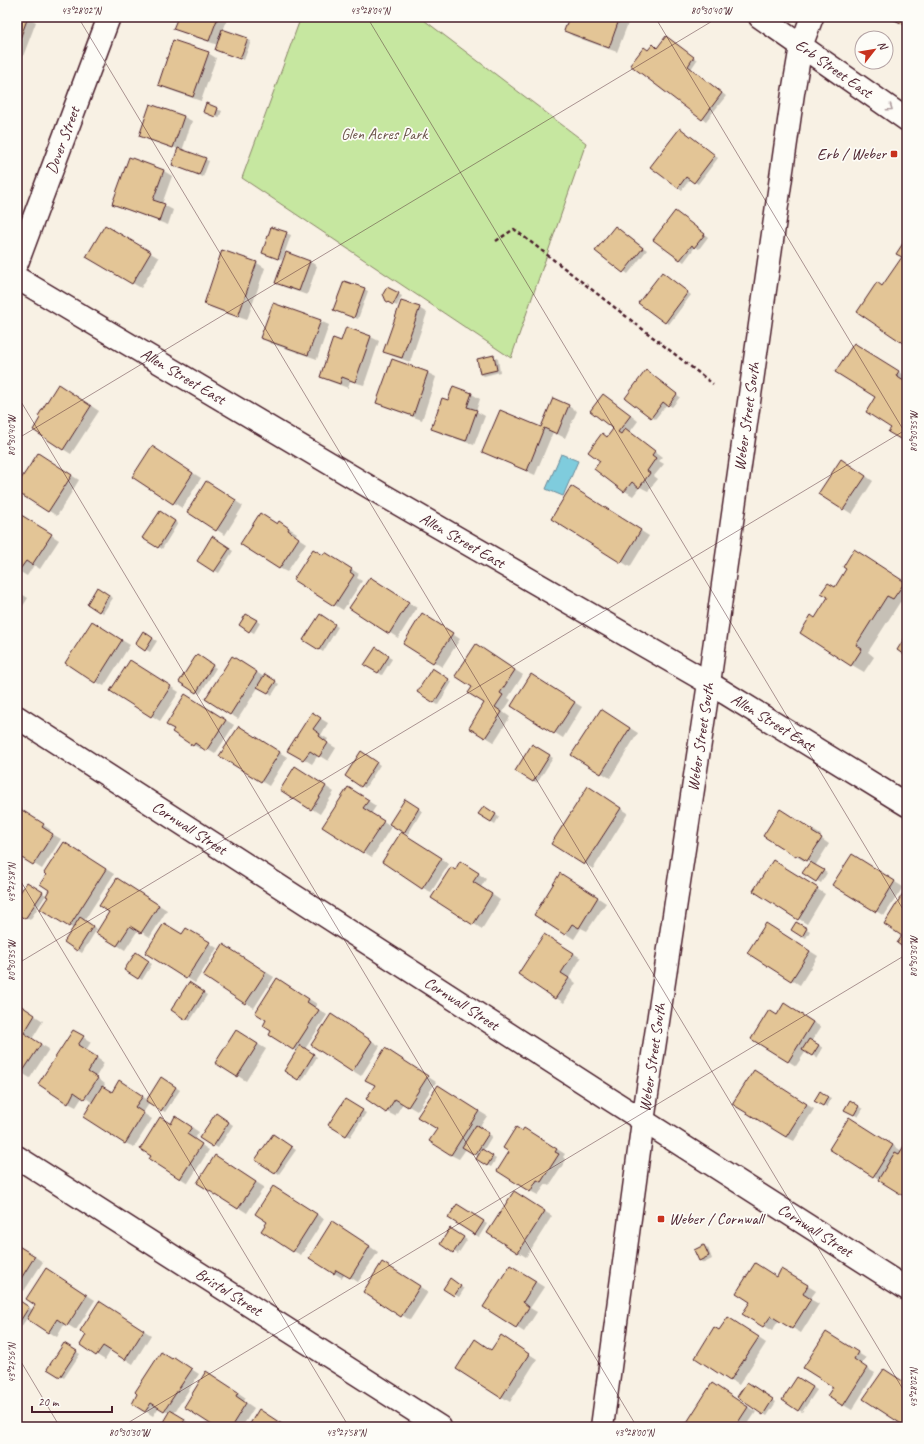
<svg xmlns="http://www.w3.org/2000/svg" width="924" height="1444" font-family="Caveat,sans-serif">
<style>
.green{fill:#c6e7a0;stroke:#888366}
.water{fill:#7fccdd;stroke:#6a8796}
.shadow{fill:#0003}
.building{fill:#e3c596;stroke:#4a1f2b}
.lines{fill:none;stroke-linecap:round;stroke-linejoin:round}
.street-casing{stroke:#4a1f2b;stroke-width:25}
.secondary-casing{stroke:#4a1f2b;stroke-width:25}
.path{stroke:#4a1f2b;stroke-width:2.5;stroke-dasharray:4 3;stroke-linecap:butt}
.street{stroke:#fdfcf7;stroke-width:22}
.secondary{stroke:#fdfcf7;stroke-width:22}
.oneway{stroke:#ac999b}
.ticks{fill:none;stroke:#4a1f2b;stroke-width:1;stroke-opacity:0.45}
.poi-dot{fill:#c8321e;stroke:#fdfcf7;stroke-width:1.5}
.labels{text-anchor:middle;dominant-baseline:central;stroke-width:3.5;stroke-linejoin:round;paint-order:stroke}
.street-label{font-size:16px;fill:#4a1f2b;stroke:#fdfcf7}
.park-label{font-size:16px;fill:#695148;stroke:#fdfcf7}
.poi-label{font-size:16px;fill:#4a1f2b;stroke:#fdfcf7;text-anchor:end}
.neatline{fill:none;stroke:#4a1f2b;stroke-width:1.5}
.ticks-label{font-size:10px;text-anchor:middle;fill:#4a1f2b}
</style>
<rect width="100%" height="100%" fill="#f8f1e4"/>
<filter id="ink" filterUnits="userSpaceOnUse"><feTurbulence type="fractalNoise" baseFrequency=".025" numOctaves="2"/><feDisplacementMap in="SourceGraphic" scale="8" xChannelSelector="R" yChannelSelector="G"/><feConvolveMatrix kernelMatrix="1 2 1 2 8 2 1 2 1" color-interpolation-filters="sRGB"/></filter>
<g filter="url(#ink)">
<path class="green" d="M301 17H420L586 143 511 358 242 178Z"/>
<path class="water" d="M561 454 578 461 563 496 546 489Z"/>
<path class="shadow" d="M17 17H27L36 22 19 67 17 66Z
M179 17H228L223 31 251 41 244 60 220 51 218 45 183 33 175 28Z
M570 17H627L630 18 617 52 573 36 565 31Z
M670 40 697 60 691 69 726 96 706 121 703 119 649 51 653 45 658 48Z
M208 53 216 58 201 101 167 89 159 84Z
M151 105 184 117 192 121 182 151 209 161 203 177 177 167 179 150 169 144 168 146 172 148 149 140 140 135Z
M206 105 222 111 219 118 204 112Z
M684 131 718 158 698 184 690 179 682 190 678 188Z
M129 159 164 171 172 176 162 204 173 210 168 225 122 208 113 204Z
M679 215 708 237 699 249 695 247 684 262 654 240Z
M106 227 159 258 141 288 88 257Z
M272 228 291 235 282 260 263 253Z
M619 229 647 250 628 274 597 251Z
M223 251 257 263 265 268 247 320 213 308 205 304Z
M309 261 317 266 307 295 284 287 276 282Z
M662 273 691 295 669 324 665 322Z
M387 288 402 296 397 306 387 301Z
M364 289 368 291 358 319 338 312Z
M419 308 427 313 410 362 393 356 384 351Z
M320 321 329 325 317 359 270 343 262 338Z
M347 328 371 337 379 341 364 385 350 381 348 388 329 381 321 376 342 342Z
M866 351 907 377V442L893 427Z
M494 357 498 359 500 372 484 376 481 374Z
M393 360 428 373 436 377 422 420 386 407 378 402Z
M650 374 680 397 672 407 667 404 655 419 651 417Z
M454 388 472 394 480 399 476 411 485 416 474 445 440 433 432 429 449 402Z
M67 390 99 411 71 454 63 449Z
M611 400 638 421 630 432 663 457 659 461 664 464 654 476 658 479 648 491 640 487 633 496 625 491 595 468 601 461 608 438 614 429Z
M568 406 577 411 565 438 553 432 535 475 484 452 542 428Z
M160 452 201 478 182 508 134 477Z
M46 459 79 480 57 516 17 491V487Z
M850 465 873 481 852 514 844 509Z
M215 487 243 506 225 535 217 530Z
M579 492 649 536 630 567 622 562Z
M160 512 178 523 162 549 144 538Z
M18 514 59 540 40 569 34 565 27 576 17 570V516Z
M279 522 297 533 295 536 306 543 287 572 279 568 277 525Z
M213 538 233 551 219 573 198 561Z
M324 556 334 558 359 574 357 578 362 581 343 610 294 580Z
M866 558 907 584V604L906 606 900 602 868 652 874 657 864 672 852 665 816 619 836 588Z
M378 583 417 608 398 638 351 608Z
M98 589 113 598 103 613 88 603Z
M17 591 28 598 17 615Z
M247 615 260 623 254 633 240 625Z
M320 616 338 627 323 652 305 640Z
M430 619 460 639 442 667 404 643Z
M100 627 130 645 104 686 96 682Z
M143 633 157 641 150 652 137 644Z
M376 649 392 659 382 675 366 665Z
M484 650 523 675 508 698 511 700 503 712 510 717 494 742 470 727 486 703 473 687Z
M197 656 216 668 200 694 181 682Z
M241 662 264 677 266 676 279 684 272 695 259 686 238 719 230 714Z
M138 666 179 692 160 721 111 690Z
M432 670 452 682 438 705 418 692Z
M539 680 582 707 563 738 512 706Z
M194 700 234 725 215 754 203 747 201 749 193 745Z
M313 714 328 723 321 735 328 739 326 742 336 748 328 761 318 755 312 764 289 750Z
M609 715 638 733 610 778 573 755Z
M247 732 287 757 269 786 261 781Z
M533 745 553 758 537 783 517 770Z
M361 753 380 765 365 788 346 776Z
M304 772 334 792 320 814 282 790Z
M596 792 628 813 593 869 553 844Z
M356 793 376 806 371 814 391 827 372 857 323 827Z
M405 801 422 811 408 834 391 823Z
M484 807 499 817 495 824 480 814Z
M17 808 51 830 49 832 61 839 42 869 17 853Z
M789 815 821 835 819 837 829 844 815 866 827 873 821 883 804 873 811 862 806 859 804 861 764 836Z
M409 838 449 864 431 892 423 888Z
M72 848 114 874 84 921 97 929 82 953 65 942 74 929 42 909 49 897 51 890Z
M860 860 903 887 884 916 876 911Z
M781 866 825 894 807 924 754 891Z
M469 867 486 879 481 887 500 900 482 929 432 898 455 871Z
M569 879 606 903 587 931 581 928 574 939 535 914Z
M27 883 46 895 30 920 17 912V899Z
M125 884 167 910 150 937 138 930 125 950 117 945 110 912Z
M797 923 810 931 806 938 792 930Z
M775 929 818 956 800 985 749 953Z
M194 934 217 948 195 983 147 952Z
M552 940 581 958 569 978 576 983 564 1003 519 974Z
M231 950 274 977 254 1008 204 976Z
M136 954 152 964 142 980 126 970Z
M189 983 207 995 190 1021 172 1010Z
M285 984 317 1004 315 1007 327 1015 305 1049 317 1057 302 1081 285 1070 297 1051 271 1034 273 1031 268 1020Z
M17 1004 43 1021 32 1039 49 1049 30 1078 17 1070Z
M793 1009 821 1027 812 1041 823 1048 817 1058 806 1051 796 1066 788 1061 778 1016Z
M339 1020 380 1046 361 1076 312 1045Z
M73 1031 91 1042 86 1050 104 1063 96 1077 105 1084 103 1088 112 1093 127 1086 148 1100 161 1078 180 1090 165 1112 150 1102 143 1113 152 1119 134 1147 125 1143 93 1103 83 1096 76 1107 68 1103Z
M244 1036 266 1049 246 1081 238 1076Z
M394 1054 436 1082 417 1111 403 1103 395 1116 387 1112 376 1085Z
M762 1076 814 1109 794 1141 786 1137Z
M446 1091 487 1116 479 1128 492 1136 483 1151 496 1159 491 1167 477 1159 478 1156 466 1149 459 1159 451 1155 438 1129Z
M824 1095 831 1099 827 1107 816 1100Z
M345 1100 366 1113 350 1137 330 1125Z
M850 1102 863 1109 858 1117 846 1109Z
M220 1116 233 1125 218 1148 201 1138Z
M184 1122 199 1132 194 1140 209 1150 188 1183 180 1178 171 1125Z
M857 1123 902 1151 907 1143V1197L830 1148Z
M523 1132 533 1134 565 1154 563 1157 566 1160 549 1186 546 1184 538 1195 530 1191Z
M277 1137 296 1150 279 1174 257 1160Z
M223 1161 264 1187 247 1213 198 1182Z
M282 1192 324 1219 301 1255 293 1251Z
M522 1197 552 1216 526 1257 518 1252Z
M457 1205 487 1224 479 1237 449 1218Z
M341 1227 378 1252 358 1282 345 1274 342 1278 334 1273Z
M451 1229 467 1240 458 1254 441 1244Z
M17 1245 43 1262 24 1291 17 1286Z
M704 1246 708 1248 712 1259 704 1263 700 1261 695 1250Z
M391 1268 428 1292 410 1320 364 1292Z
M519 1271 544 1287 530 1308 537 1312 524 1332 516 1327Z
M54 1274 95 1300 76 1330 65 1323 57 1337 27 1318 17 1333V1300L33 1310Z
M790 1275 816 1291 810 1299 819 1304 801 1333 779 1320 772 1331 744 1314 777 1278Z
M454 1282 464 1289 459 1297 444 1288Z
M107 1307 151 1335 133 1364 111 1350 105 1360 81 1345Z
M736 1323 766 1343 739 1385 696 1357 720 1331Z
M834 1338 866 1358 861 1365 875 1373 852 1410 828 1396 834 1387Z
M509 1341 537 1359 510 1402 457 1369Z
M64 1344 80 1354 64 1378 48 1369Z
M173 1360 182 1363 199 1374 174 1413 188 1422 185 1427H161L170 1413 159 1407 153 1416 145 1411Z
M215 1377 246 1398 244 1401 254 1408 242 1427H217Z
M797 1378 817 1390 802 1412 784 1400Z
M751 1385 776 1402 767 1416 764 1414Z
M720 1389 756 1412 746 1427H685Z"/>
<path class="building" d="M17 17H28L17 47Z
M178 17H218L209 41 173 29Z
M569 17H620L609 48 564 31Z
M888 17H907V26Z
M222 29 248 38 240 59 215 50Z
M666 36 694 57 688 66 722 93 702 120 630 65 644 47 648 50 653 44 657 48Z
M173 40 209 52 193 97 158 85Z
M206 103 218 108 215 117 203 112Z
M150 104 184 116 173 148 139 136Z
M680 128 715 155 694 183 686 177 678 188 650 167Z
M178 148 206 158 199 175 172 165Z
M129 157 164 170 153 200 165 204 159 221 112 204Z
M675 211 705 234 694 248 692 245 680 260 653 240Z
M105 225 151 252 132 284 86 257Z
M615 226 643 248 623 273 595 251Z
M271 227 287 232 278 259 262 253Z
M907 237V346L857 312 877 282 882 286 902 257 896 254Z
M222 250 257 262 238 317 204 304Z
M286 252 310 261 299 291 275 283Z
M662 272 688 292 665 323 638 303Z
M344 281 365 288 354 318 333 310Z
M387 287 399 293 393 305 386 301 383 294Z
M401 301 420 307 402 358 383 352Z
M273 303 321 320 308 355 260 338Z
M346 327 371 336 355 382 342 377 340 384 320 377 333 338 341 341Z
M854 343 899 371 896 376 907 383V443L888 432 891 428 866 412 875 397 835 372Z
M494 355 497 370 480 374 477 359Z
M392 359 428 372 413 416 376 403Z
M646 370 677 394 668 406 663 402 651 418 625 398Z
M58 384 91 406 63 450 33 430 40 418 38 416Z
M453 386 472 393 467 407 477 410 466 441 431 429 442 398 448 400Z
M603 394 631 415 618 432 621 434 625 428 655 451 652 455 656 458 647 471 650 473 639 488 632 482 624 492 594 469 600 461 588 452 602 433 607 437 613 429 590 411Z
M553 398 569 405 557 434 544 428 527 471 482 452 500 410 541 427Z
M152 446 193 473 173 504 132 477Z
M38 453 72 475 48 512 17 492V485Z
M841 459 866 476 843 510 818 494Z
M206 481 236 500 216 531 187 512Z
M571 486 641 530 621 563 551 519Z
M160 511 175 521 158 548 142 538Z
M18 513 52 534 32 565 26 561 18 572 17 571Z
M260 513 277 524 279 521 289 528 288 530 299 538 279 569 240 544Z
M212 536 230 548 214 572 197 561Z
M313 549 323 555 325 552 352 569 350 572 354 575 334 606 293 580Z
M854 549 905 582 893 599 887 596 856 645 862 649 851 666 800 633 811 615 815 618 828 597 821 593 828 583 835 587 846 569 843 567Z
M370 577 409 602 389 634 349 608Z
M97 587 109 595 99 612 87 604Z
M422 613 453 633 433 663 403 644Z
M246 614 257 620 249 632 239 625Z
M320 614 335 624 319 650 303 640Z
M92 621 122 640 95 683 65 663Z
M143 631 153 638 145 651 135 644Z
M907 634V657L897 650Z
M476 644 515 670 500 693 503 695 495 707 502 712 485 738 469 728 484 703 468 693 472 687 455 676Z
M376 647 389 656 378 673 364 665Z
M197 654 213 665 196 693 179 682Z
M232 656 257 672 230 715 205 699Z
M130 660 171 686 151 717 110 691Z
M432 668 449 679 434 703 417 692Z
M265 674 276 681 268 693 257 687Z
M531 674 575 702 554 734 511 706Z
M185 694 226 720 206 751 195 743 193 746 172 732 174 729 166 725Z
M601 709 630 728 601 774 571 755Z
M312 712 321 718 313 729 320 734 319 736 328 743 319 757 310 751 303 760 287 751Z
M239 726 280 752 261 782 219 756Z
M532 744 550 755 533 782 515 771Z
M361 751 377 762 361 787 345 776Z
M295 766 326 786 311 810 280 790Z
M588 786 621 808 584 865 551 844Z
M348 787 369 800 363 808 384 821 363 853 322 827Z
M405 799 419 808 404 833 389 824Z
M484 806 496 814 491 822 478 814Z
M17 807 44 824 42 827 53 834 33 865 17 855Z
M780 809 813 830 812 832 822 838 807 861 797 855 796 857 763 836Z
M401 832 442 858 422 889 382 862Z
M64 842 106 869 69 927 40 909 48 897 46 896 49 890 40 884 46 875 44 873Z
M852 854 895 881 876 912 832 885Z
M773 860 818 888 798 920 753 891Z
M460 861 479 873 473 882 492 894 473 925 431 898 451 867 455 870Z
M810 862 824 870 816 882 802 873Z
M560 873 598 897 579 928 572 924 565 935 534 915Z
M117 878 159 905 141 933 130 926 117 946 96 933 109 912 99 906Z
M27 882 43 892 25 919 17 914V897Z
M905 890 907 891V950L897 943 902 936 884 924Z
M80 917 93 926 77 951 64 942Z
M796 922 807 928 802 937 791 930Z
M164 923 182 934 186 928 210 942 186 979 145 953Z
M766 923 810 951 791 981 747 953Z
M544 934 574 953 561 973 569 978 555 999 518 974Z
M223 944 266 972 245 1004 203 976Z
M136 952 149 961 138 979 124 970Z
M277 978 309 999 307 1002 319 1010 293 1050 269 1035 271 1031 263 1026 266 1020 255 1013Z
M189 982 204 992 186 1020 171 1010Z
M17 1003 35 1015 24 1033 41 1044 21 1074 17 1071Z
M784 1003 813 1022 788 1062 751 1039 769 1010 777 1015Z
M331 1014 372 1041 352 1072 311 1045Z
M73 1030 84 1036 78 1045 97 1057 88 1072 98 1078 84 1099 74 1092 68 1104 38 1084Z
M236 1030 258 1044 237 1077 215 1063Z
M809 1039 819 1045 812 1056 802 1050Z
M300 1045 314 1054 298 1080 284 1071Z
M385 1048 428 1076 408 1107 395 1099 386 1113 366 1099 375 1085 365 1080Z
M754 1070 807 1104 786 1137 732 1104Z
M161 1077 176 1087 161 1111 146 1101Z
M119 1080 143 1096 135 1107 144 1113 125 1144 83 1117 102 1086 112 1092Z
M438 1085 479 1111 451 1155 429 1141 437 1129 417 1117Z
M820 1091 828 1097 823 1106 814 1101Z
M345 1099 363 1110 346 1136 328 1125Z
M850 1100 859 1106 854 1115 844 1110Z
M216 1113 229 1122 213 1147 199 1138Z
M175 1116 192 1127 187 1134 202 1144 180 1179 149 1159 151 1156 140 1149 160 1117 171 1124Z
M849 1117 893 1145 873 1177 829 1149Z
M476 1125 489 1133 475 1155 462 1147Z
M516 1127 522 1131 524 1128 557 1149 555 1152 559 1154 541 1182 537 1180 530 1192 497 1171 509 1152 503 1148Z
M273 1134 292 1147 275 1173 255 1160Z
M907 1141V1198L878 1180 895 1152 899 1154Z
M482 1149 493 1156 487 1166 476 1159Z
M215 1155 256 1182 238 1209 197 1183Z
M273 1186 317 1214 293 1252 261 1231 267 1222 255 1214Z
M514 1191 545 1211 518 1253 487 1233Z
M457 1204 484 1221 475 1235 448 1218Z
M332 1221 370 1246 350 1278 336 1270 334 1274 309 1258Z
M450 1228 464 1237 453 1253 440 1244Z
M17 1245 35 1256 17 1285Z
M704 1245 709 1256 699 1261 694 1250Z
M382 1262 420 1286 401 1317 363 1292Z
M755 1263 777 1277 781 1269 808 1285 803 1294 811 1299 792 1329 771 1316 763 1327 742 1314 750 1302 736 1293Z
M510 1265 536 1281 523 1302 529 1307 516 1328 483 1307Z
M46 1268 87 1295 67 1326 57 1319 48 1333 27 1319 35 1305 26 1299Z
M450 1278 461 1286 454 1296 443 1289Z
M17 1299 29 1307 17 1326Z
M99 1301 144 1330 125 1360 103 1346 96 1356 80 1345 86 1335 80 1331Z
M728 1317 759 1337 730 1381 695 1358 714 1327 719 1330Z
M826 1332 858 1352 854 1359 867 1368 843 1406 827 1396 833 1387 803 1368Z
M501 1335 529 1354 501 1398 456 1369 475 1339 491 1350Z
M64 1343 77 1351 60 1377 47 1369Z
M161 1352 172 1359 174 1357 192 1369 164 1411 151 1403 145 1412 132 1404 137 1394 135 1392Z
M884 1369 907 1384V1425L906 1427 863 1399Z
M206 1371 238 1392 236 1396 246 1403 231 1427H215L184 1407Z
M797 1377 813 1387 798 1411 782 1400Z
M747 1382 773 1399 763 1415 737 1397Z
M712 1383 748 1407 735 1427H684Z
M259 1409 285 1426V1427H248Z
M170 1410 185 1419 180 1427H160Z"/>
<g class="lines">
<defs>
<g id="street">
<path id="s1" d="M17 263 109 17"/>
<path id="s2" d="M17 278 383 495 709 683 907 805"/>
<path id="s3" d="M17 717 611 1100 907 1289"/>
<path id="s4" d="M17 1157 440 1427"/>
</g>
<g id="secondary">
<path id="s5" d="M760 17 907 120"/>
<path id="s6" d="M602 1427 643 1121 709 683 793 93 801 46 812 17"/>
</g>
</defs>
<use href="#street" class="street-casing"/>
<use href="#secondary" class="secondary-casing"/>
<path class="path" d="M496 241 514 229 713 384"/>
<use href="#street" class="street"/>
<use href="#secondary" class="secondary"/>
</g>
<defs><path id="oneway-chevron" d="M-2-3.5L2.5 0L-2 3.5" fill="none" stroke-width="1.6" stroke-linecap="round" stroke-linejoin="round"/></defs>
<use class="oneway" href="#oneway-chevron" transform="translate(890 108) rotate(35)"/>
</g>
<path class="ticks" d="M78 17 907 1396M367 17 907 916M655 17 907 436M17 395 637 1427M17 439 719 17M17 875 349 1427M17 964 907 429M17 1355 60 1427M121 1427 907 954"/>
<g class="poi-dot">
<rect x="890" y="150" width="8" height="8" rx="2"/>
<rect x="657" y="1215" width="8" height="8" rx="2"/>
</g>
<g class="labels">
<g class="street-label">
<text stroke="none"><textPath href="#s5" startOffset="90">Erb Street East</textPath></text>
<text stroke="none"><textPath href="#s1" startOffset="131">Dover Street</textPath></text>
<text stroke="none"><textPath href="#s2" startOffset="193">Allen Street East</textPath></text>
<text stroke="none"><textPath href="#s6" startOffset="1021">Weber Street South</textPath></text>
<text stroke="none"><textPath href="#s2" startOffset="517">Allen Street East</textPath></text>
<text stroke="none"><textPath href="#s2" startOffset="877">Allen Street East</textPath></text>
<text stroke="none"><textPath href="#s6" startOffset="697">Weber Street South</textPath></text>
<text stroke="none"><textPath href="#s3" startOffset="205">Cornwall Street</textPath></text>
<text stroke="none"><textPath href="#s3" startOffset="529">Cornwall Street</textPath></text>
<text stroke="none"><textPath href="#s6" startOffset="373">Weber Street South</textPath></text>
<text stroke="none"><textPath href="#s3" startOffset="949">Cornwall Street</textPath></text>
<text stroke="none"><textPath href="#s4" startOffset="251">Bristol Street</textPath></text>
</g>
<g class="park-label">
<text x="384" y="134">Glen Acres Park</text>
</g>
<g class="poi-label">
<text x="886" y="154">Erb / Weber</text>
<text x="669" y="1219" text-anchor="start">Weber / Cornwall</text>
</g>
</g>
<rect width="924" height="1444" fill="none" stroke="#fdfcf7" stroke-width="44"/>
<g transform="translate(874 50) rotate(59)"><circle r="19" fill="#fdfcf7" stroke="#b5a4a5"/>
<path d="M0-3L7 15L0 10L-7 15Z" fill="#c8321e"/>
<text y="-6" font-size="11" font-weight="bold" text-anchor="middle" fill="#4a1f2b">N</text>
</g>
<path d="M32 1406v6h80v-6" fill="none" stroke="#4a1f2b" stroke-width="2"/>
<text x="38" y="1406" font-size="12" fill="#4a1f2b" stroke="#fdfcf7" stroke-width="3" paint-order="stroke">20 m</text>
<rect x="22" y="22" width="880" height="1400" class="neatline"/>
<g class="ticks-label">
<text x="81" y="14">43°28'02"N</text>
<text x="370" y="14">43°28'04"N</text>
<text x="711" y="14">80°30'40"W</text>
<text transform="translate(913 432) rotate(-90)" y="4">80°30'35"W</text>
<text transform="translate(11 436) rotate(-90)" y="4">80°30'40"W</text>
<text transform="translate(11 883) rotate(-90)" y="4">43°27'58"N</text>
<text transform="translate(913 957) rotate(-90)" y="4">80°30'30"W</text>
<text transform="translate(11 961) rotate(-90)" y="4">80°30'35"W</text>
<text transform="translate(11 1363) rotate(-90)" y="4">43°27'56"N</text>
<text transform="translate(913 1388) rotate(-90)" y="4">43°28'02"N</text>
<text x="129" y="1436">80°30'30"W</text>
<text x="346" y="1436">43°27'58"N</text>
<text x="634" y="1436">43°28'00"N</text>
</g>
</svg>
